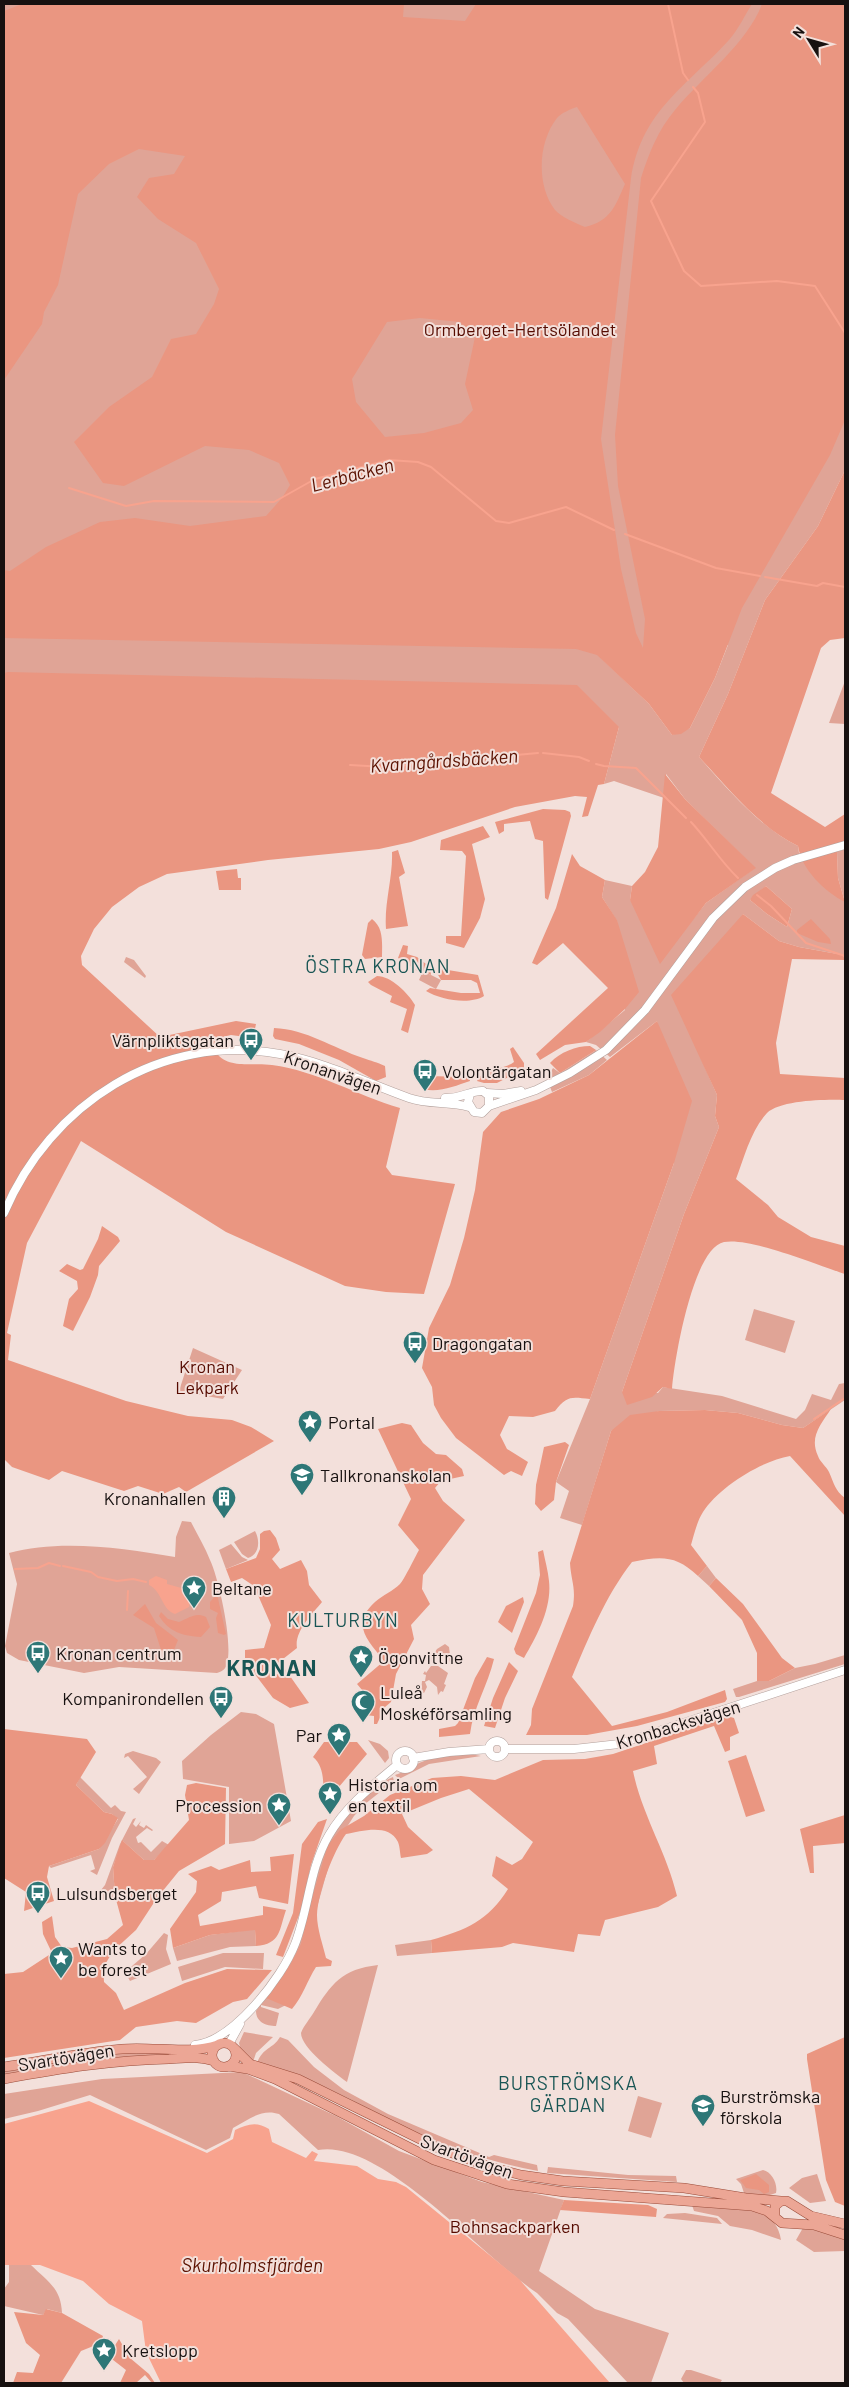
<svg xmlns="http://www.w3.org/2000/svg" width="849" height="2387" font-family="Barlow,sans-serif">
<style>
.green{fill:#e0a496;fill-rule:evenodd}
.forest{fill:#ea9681;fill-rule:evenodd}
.water{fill:#f8a38e}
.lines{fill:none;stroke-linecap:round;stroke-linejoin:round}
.stream{stroke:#f8a38e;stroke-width:2}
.minor-casing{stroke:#b2a09c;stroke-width:9}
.major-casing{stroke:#994b39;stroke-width:10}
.minor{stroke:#fff;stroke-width:8}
.major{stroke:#eca695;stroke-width:9}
.labels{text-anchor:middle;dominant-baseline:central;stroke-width:4;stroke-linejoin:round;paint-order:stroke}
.park-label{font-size:18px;fill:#560b00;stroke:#f3e0db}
.poi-label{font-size:18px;fill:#171110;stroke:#f3e0db;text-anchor:start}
.street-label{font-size:18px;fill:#171110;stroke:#f3e0db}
.water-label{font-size:19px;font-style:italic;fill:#5b1101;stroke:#f3e0db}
.neighbourhood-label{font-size:19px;letter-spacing:1px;fill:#185554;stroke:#f3e0db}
.district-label{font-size:22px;font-weight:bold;letter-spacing:1px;fill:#185554;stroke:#f3e0db}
</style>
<rect width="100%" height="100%" fill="#f3e0db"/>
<path class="green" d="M4 4H845V470L818 526 765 600 728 694 699 757C728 789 759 827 798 846L799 853 845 902 838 878 837 852 845 849V960L843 955 799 947 779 941 743 914 699 1054 717 1095 715 1116 719 1127 684 1214 622 1392 658 1393 663 1387 722 1396 796 1419 805 1410 812 1394 831 1400 839 1384 845 1383V1400L803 1428 782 1425 738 1413 705 1410 659 1411 611 1431 582 1525 560 1518 569 1491 556 1482 590 1399 674 1163 657 1021 610 1057 596 1045 586 1042 625 1010 617 921 602 897 605 880 632 886 630 900 686 928 706 903 755 868 685 799 666 774 664 798 614 781 604 784 619 727 4 701ZM728 645 715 678 690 728 672 735 649 704 601 658ZM766 886 792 909 787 927 767 914 750 900Z
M845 680V724L829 723 845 681Z
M126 957 134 960 146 976 145 978 124 962Z
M423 971 441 980 436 989 419 980Z
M596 1050 607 1060 589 1075 552 1092 547 1079 553 1068 560 1073Z
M754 1309 795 1321 785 1353 745 1340Z
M193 1348 242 1370 223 1399 179 1391Z
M182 1521 191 1522C197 1534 205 1547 210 1560 219 1579 233 1643 227 1663 226 1669 223 1671 217 1673L119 1667 84 1673 19 1660 7 1653 5 1646 17 1584 9 1553C59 1539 124 1548 175 1557L176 1537Z
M255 1531C260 1540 260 1554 248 1558L242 1554 234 1542Z
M231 1544 242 1557 248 1560 226 1569 219 1550Z
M707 1566 716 1578 709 1586 698 1576Z
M445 1644 449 1647 451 1663 443 1655 433 1657 432 1662 429 1661 437 1649Z
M845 1655V1664L739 1697H736L733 1689 757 1681H769L795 1668 815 1664Z
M431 1666H438L448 1673 444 1684 446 1685 443 1692 441 1691 438 1695 437 1687 429 1680 425 1682 427 1687 424 1693H421L422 1681H425L426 1675 423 1674 425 1671 426 1673Z
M241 1712 256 1714 274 1724 291 1821 254 1841 229 1844V1787L183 1779 182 1761 211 1735Z
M368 1740 380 1744 388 1751 389 1758 385 1763Z
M133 1751 156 1758 161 1762 139 1794 133 1789 147 1777 128 1756 124 1758 125 1754Z
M470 1754 481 1756 429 1764 399 1779 395 1775 409 1770 419 1763 432 1758Z
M80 1777 111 1808 115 1805 121 1811 126 1812 112 1838 97 1875 90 1871 95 1869 91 1855 51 1868 49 1866 99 1849 118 1819 112 1814 104 1812 76 1785Z
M393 1777 394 1781 365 1804 354 1816 334 1847 290 2003 278 2009 261 2005V2007L279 2013 276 2026C266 2026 256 2022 256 2011 270 1989 290 1969 299 1944 320 1888 311 1849 360 1802 370 1793 380 1782 393 1777Z
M136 1818 133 1824 136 1827 141 1821 139 1825 144 1828 146 1825 153 1830 152 1831 147 1828 136 1837 138 1843 141 1842 151 1852 162 1841 169 1845 154 1860H144L123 1841 113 1867 115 1896 99 1901 97 1895 105 1885 120 1844 133 1819Z
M255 1929 256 1946 230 1947 177 1961 173 1948 210 1935Z
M164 1933 168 1935 166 1949 171 1964 130 1981 125 1972 146 1954Z
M431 1940 432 1953 397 1956 395 1945Z
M223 1953H264L263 1969 225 1967 182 1981 178 1967Z
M378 1965 347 2082C335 2073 301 2048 301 2033 304 2025 310 2019 314 2012 331 1984 342 1969 378 1965Z
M244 2032 273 2037 256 2053 253 2062 241 2052 239 2043Z
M280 2037 288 2040 314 2067 344 2090 388 2114 489 2157 494 2155 537 2165 538 2171C496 2163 457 2151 418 2133 362 2107 318 2078 257 2063 263 2047 273 2049 280 2037Z
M150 2051 177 2052V2055L97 2058 4 2075V2072L96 2055Z
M242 2072 336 2116 399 2151 482 2182 564 2200 539 2271 595 2309 669 2333 651 2383H628L568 2319 557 2313 537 2293C485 2259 381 2138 318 2150L279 2114C262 2108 248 2120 233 2128L230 2138 206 2150 90 2095 38 2111 4 2119V2094L102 2079Z
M638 2096 662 2103 651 2138 628 2131Z
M548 2167 628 2175 676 2176 677 2182 547 2173Z
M763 2170C772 2172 778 2184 776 2193L764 2197 744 2193 741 2184 736 2179Z
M817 2174 826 2201 810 2203 789 2188 802 2178Z
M692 2205C723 2209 775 2199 781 2240L752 2230 730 2226 718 2216 694 2211Z
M685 2213 717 2218 722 2224 663 2218 667 2214Z
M804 2226 845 2238V2251L814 2252 796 2240Z
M9 2265H31C48 2282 61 2288 62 2313L47 2309 43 2315 4 2306V2289L9 2282Z
M686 2370H691L722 2380 720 2383H684L681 2379Z"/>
<path class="forest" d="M22 4H404L403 17 465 21 476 4H752C745 15 738 30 729 40 686 87 642 110 631 178L601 439 621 569 636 633 643 648 645 619 618 486 615 435 641 178C649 153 658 130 675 110 702 77 747 44 762 4H845V420L830 455 742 608 715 678 690 728 681 734 672 735 649 704 597 655 576 649 4 638V570L10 571 46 547 100 522 135 518 190 526 266 516 282 498 290 485 279 463 249 450 205 446 124 486 103 483 74 442 109 407 152 377 171 339 196 334 214 304 219 289 196 243 158 219 137 197 149 178 174 174 185 156 139 149 109 164 78 194 58 285 44 312 42 324 4 380V11ZM577 107 625 184C615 206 611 221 585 227 576 223 561 217 555 210 536 185 538 142 557 118 561 113 571 109 577 107ZM420 318 460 322 475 337 465 384 473 410 461 423 424 433 385 437 356 402 352 379 387 322Z
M845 470V638L830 640 821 648 771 793 825 827 845 814V849L837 852 838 878 845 902C825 892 801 869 798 846 759 827 729 789 699 757L728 694 765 600 818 526Z
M8 672 577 685 619 727 604 784 598 785 588 816 582 817 587 797 575 796 515 807 411 842 379 849 268 860 167 874 139 887 112 907 94 929 81 956 82 965 160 1037 236 1021 256 1024 253 1038 231 1035 218 1038 215 1051C227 1070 252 1062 272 1065 317 1071 356 1095 400 1108L386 1167 392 1175 455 1184 424 1294 386 1292 345 1286 226 1232 81 1141 27 1243 7 1333 11 1335 8 1360 126 1401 188 1416 232 1420 251 1427 274 1441 186 1492 179 1487 163 1494 138 1486 124 1491 62 1471 49 1480 12 1467 4 1459V673Z
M665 774 685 799 756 868 706 903 660 964 630 900 632 886 645 872 658 847Z
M543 809 565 810 570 812 571 816 548 900 545 898 543 841 535 839 530 821 504 824V831L499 834 495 822Z
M483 826 490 837 472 844 485 899 480 918 464 948 446 943V936H461L466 856 462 851 440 850 441 840Z
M398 850 405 873 399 877 408 926 386 929C384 903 393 878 392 852Z
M572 854 580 866 605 880 602 897 617 920 639 992 625 1009 600 1032 586 1042 565 1045 540 1060 536 1054 608 988 563 943 537 965 532 963 556 908Z
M237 869 238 878H241V890H219L216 871Z
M766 886 792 909 787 927 767 914 750 900 753 895Z
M743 914 779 941 799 947 843 955 845 960 792 959 776 1043 780 1074 845 1078V1100C827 1099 780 1100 767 1113 751 1130 744 1158 736 1179L768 1205 778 1217 811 1237 845 1246V1274C817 1265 750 1237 724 1242 693 1248 674 1361 672 1389L663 1387 652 1397 627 1405 622 1392 684 1214 719 1127 715 1116 717 1095 671 995Z
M372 919C384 928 382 943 382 957L365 959 362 955 368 923Z
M811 919 830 939 831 944 818 942 797 933V930Z
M403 945 408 946 407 954 417 957 430 967 431 975 424 971 422 974 398 958Z
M442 969 478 975 484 996C470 1005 441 1000 426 991L430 988 461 993H480L477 983 471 980H441L437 973Z
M377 976C391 976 408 993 415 1005L408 1033 401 1030 407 1009 390 1002 392 996 371 985 368 982Z
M657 1021 692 1101 674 1163 590 1399C572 1397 567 1395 555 1411L533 1417 509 1416 500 1435 507 1449 528 1462 522 1476 511 1471 504 1475 456 1438 441 1418 434 1405 432 1387 422 1368 429 1328 450 1285 464 1238 475 1190 483 1132 501 1112 539 1099 589 1075Z
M274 1028C306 1029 333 1048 363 1058 371 1061 377 1062 385 1066L386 1077 376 1081 339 1060 299 1044 275 1039 273 1036Z
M590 1046 596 1050 560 1073 550 1063C560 1052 576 1046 590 1046Z
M513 1047 524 1063V1069L497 1083H484L477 1081C485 1066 502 1071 514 1062L510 1049Z
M427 1076 469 1077 470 1081C455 1086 439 1093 423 1089L420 1085Z
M102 1226 118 1237 120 1241 99 1266 98 1275 90 1297 73 1331 63 1326 69 1299 78 1289 77 1281 59 1271 67 1264 80 1270 83 1269 98 1239Z
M831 1409C821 1424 809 1437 818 1456 820 1462 826 1466 829 1472 834 1483 835 1491 845 1498V1516L790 1456C761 1461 719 1487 703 1512 697 1521 694 1535 691 1545L707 1566 698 1576C676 1555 661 1556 632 1562 605 1597 589 1637 572 1677L612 1726 667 1712 725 1690 727 1699 725 1702 637 1726 587 1735H526L531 1725 532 1709 573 1606C576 1587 571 1581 570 1563L611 1431 630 1415 659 1411 705 1410 738 1413 782 1425 803 1428Z
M402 1423 411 1425 423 1443 436 1454 446 1455 462 1469 464 1476 441 1481 435 1488 443 1501 465 1520 423 1575 422 1589 430 1604 411 1625 414 1639 396 1674 391 1702 385 1707 377 1724H374V1716L365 1715 368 1697 357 1684 384 1661C368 1640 350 1625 375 1602 383 1595 393 1591 400 1584 404 1580 415 1557 419 1550L398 1525 411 1499 378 1429Z
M565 1442 569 1445 556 1482 554 1500 541 1511 535 1504 536 1485 544 1447Z
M270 1530 276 1538 280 1550 272 1559 280 1569 301 1560 307 1571 309 1585 322 1602C312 1614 294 1632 297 1648L283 1659 285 1669 309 1703 290 1708 273 1698 245 1661V1650L264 1648 271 1625 254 1586 242 1578 231 1582 226 1569 256 1558 260 1549V1534L264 1531Z
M543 1550C545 1560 548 1571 549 1581 552 1608 537 1636 524 1658L516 1654 514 1649 536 1593 540 1575 538 1552Z
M716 1578 743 1604 782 1658 795 1668 769 1681H757V1653L742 1620 709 1586Z
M217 1594 226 1634 224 1635 218 1633 216 1618 218 1613 210 1609V1602Z
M523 1597 524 1602 512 1633 498 1622 506 1606Z
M145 1604 156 1623 178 1640 171 1657 162 1653 154 1628 133 1615Z
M161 1612 168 1619 179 1622C190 1618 195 1612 206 1617L210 1627 201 1637C183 1636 169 1632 159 1616Z
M487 1657 494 1659C488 1685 473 1708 470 1734L439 1737V1729L455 1726 458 1723 475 1678Z
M509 1662 518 1671 505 1698 495 1728 484 1726 493 1698Z
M727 1716 734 1718 739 1733 730 1737V1750L725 1752 714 1726 654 1746 657 1764 633 1771C642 1815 667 1853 677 1896L658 1907 605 1920 600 1936 578 1934 574 1952 513 1943 502 1947 432 1953 431 1940C466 1930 488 1921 508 1889L492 1876 496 1856 512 1865 522 1859 533 1842 469 1789 441 1798 402 1814 408 1827 433 1850 427 1854 401 1858C400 1854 400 1847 398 1842 389 1823 362 1831 346 1834 333 1852 318 1892 317 1915 317 1929 323 1945 326 1958L332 1961 331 1966 316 1967C307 1981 303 1996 292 2009L266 1998 290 1965 301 1944 310 1904 328 1845 340 1830 364 1816 390 1795 432 1778 461 1776 495 1780 543 1760 585 1759 613 1754Z
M4 1729 87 1739 96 1752 76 1785 104 1812 112 1814 118 1818 105 1843 99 1849 49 1866 47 1877 54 1901 24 1911 26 1892 4 1878Z
M324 1742H357L367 1754 338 1788 330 1806 323 1803C323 1787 326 1768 313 1757Z
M746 1755 765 1811 746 1817 728 1761Z
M196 1783 226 1788 225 1844 179 1871 157 1898 136 1930 113 1951 103 1968 104 1982 116 1993 124 2010 185 1983 227 1969 272 1970 247 1999 233 2002 196 2023 177 2021 136 2027 120 2040 4 2058V1974L23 1972 52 1953 43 1934 42 1922 52 1916 55 1937 62 1947 72 1948 107 1939 123 1925 115 1896 113 1867 122 1840 144 1860H154L189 1820 185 1795 187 1785Z
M845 1815V1843L813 1846 814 1873H810L800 1829Z
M327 1819 311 1865 301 1910 283 1957 276 1955 293 1913 302 1844 318 1822Z
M294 1854 288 1904 259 1898 256 1886 222 1892 221 1901 198 1915 200 1926 263 1915V1906L286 1910C279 1930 281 1944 256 1946L255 1930 210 1935 173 1948 170 1929 196 1892 197 1881 188 1874 211 1866 219 1870 250 1860 251 1872 271 1871 270 1857Z
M845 2037V2206L835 2202 826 2180 807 2059V2054Z
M756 2174 769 2185V2192L764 2194 759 2190 746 2188 740 2180Z
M564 2200 648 2205 657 2209 656 2217 560 2210Z
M46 2309 62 2313 103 2336 101 2343 81 2351 61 2383H13L17 2372 33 2373 40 2355 26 2343 14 2312 43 2315Z
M119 2339 130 2358 149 2374 155 2383H152L145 2375 136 2383H120L126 2370 108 2356Z"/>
<path class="water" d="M156 1576 167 1580V1584L185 1589 190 1595 189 1607 175 1614C162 1610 162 1591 149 1585V1580Z
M89 2101 207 2153 233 2139 235 2130C247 2124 257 2121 269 2129L272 2142 306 2158 312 2151 318 2154 314 2161 357 2166 378 2179 396 2182 406 2187 519 2279 610 2383H161L146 2352 142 2321 109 2304 83 2281 40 2265H4V2124Z"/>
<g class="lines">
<path class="stream" d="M668 4 683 73 688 80
M693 87 698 93 705 122 651 201 684 271 701 286 777 281 815 286 845 333
M69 488 126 506 154 501 274 502 315 479 389 460 418 462 431 467 496 521 509 523 566 507 614 530
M625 534 716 568 760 576
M765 577 817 586 823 583 845 587
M543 753 579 757 589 761
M596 764 604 766 636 768 686 818
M350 765 385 767 538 753
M691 822C708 840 720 861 738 878
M757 895 771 906 806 943 845 956
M814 1419 845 1398
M63 1566 91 1572 98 1577 117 1581 133 1579 146 1582
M15 1569 38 1568 49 1563 60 1566
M127 1610 128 1591"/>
<defs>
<path id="minor" d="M487 1093 503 1094 521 1091
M445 1098C461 1099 471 1090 483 1091L489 1096V1106L482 1113 474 1112 468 1102 470 1094
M489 1106 536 1090 570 1073 606 1050 645 1010 713 918 745 887 775 868 793 860 845 845
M4 1213C50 1104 161 1032 280 1054 325 1062 367 1083 409 1098 428 1105 450 1101 469 1107
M489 1749a8 8 0 1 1 16 0a8 8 0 1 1-16 0Z
M506 1749H574L619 1744 845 1670
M396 1760a9 9 0 1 1 18 0a9 9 0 1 1-18 0Z
M413 1758 449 1752 489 1749
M229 2044 240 2024
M195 2045C233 2041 282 1978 295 1944 309 1908 309 1869 329 1835 346 1806 372 1786 397 1765"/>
<path id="major" d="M212 2055a12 12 0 1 1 24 0a12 12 0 1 1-24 0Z
M234 2048 250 2064 298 2079 436 2147 490 2167 521 2175 563 2181 684 2188 746 2198 781 2201
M228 2066 248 2069 275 2079 434 2160 507 2184 564 2192 752 2206 767 2211 782 2223 814 2225 845 2235
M4 2067C43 2061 82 2052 122 2049 153 2046 188 2055 218 2045
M4 2079C59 2069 113 2060 169 2059 185 2058 199 2056 214 2061
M775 2217V2206L781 2201H787L811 2216 845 2224"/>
</defs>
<use href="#minor" class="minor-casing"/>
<use href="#major" class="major-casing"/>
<use href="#minor" class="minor"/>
<use href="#major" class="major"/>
</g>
<defs>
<symbol id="bus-pin" viewBox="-11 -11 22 30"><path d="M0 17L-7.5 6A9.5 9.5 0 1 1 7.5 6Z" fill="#2e7777" stroke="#f3e0db"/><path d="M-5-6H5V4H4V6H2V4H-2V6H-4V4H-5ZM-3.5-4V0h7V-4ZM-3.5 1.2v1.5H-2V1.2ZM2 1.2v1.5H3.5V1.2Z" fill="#fff"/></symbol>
<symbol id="sight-pin" viewBox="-11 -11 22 30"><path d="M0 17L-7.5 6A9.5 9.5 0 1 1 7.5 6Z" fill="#2e7777" stroke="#f3e0db"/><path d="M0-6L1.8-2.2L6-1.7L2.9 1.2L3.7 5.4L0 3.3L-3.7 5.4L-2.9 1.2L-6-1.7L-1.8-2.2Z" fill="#fff"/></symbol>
<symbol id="school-pin" viewBox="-11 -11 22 30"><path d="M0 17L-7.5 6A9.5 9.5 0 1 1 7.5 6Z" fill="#2e7777" stroke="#f3e0db"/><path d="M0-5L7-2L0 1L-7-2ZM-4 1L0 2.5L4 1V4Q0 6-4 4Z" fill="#fff"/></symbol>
<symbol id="building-pin" viewBox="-11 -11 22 30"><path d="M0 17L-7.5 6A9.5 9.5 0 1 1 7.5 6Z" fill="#2e7777" stroke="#f3e0db"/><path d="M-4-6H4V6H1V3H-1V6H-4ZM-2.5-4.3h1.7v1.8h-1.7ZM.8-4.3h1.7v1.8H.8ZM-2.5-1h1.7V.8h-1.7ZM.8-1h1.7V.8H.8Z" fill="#fff"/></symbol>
<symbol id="mosque-pin" viewBox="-11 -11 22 30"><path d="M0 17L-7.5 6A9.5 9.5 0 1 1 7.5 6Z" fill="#2e7777" stroke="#f3e0db"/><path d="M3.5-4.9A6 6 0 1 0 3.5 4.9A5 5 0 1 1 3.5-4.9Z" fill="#fff"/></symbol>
</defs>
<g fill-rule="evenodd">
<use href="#bus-pin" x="237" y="1026" width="28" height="38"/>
<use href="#bus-pin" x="411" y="1057" width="28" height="38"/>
<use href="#bus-pin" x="401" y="1329" width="28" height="38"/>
<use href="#sight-pin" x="296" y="1408" width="28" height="38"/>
<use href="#school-pin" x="288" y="1461" width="28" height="38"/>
<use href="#building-pin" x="210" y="1484" width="28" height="38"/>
<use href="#sight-pin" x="180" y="1574" width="28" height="38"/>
<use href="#bus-pin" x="24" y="1639" width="28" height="38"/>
<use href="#sight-pin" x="347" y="1643" width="28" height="38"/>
<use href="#bus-pin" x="207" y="1684" width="28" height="38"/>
<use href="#mosque-pin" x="349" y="1688" width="28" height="38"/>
<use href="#sight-pin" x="325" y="1721" width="28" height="38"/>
<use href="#sight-pin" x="316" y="1780" width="28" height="38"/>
<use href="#sight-pin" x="265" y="1791" width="28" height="38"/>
<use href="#bus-pin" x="24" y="1879" width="28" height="38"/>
<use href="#sight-pin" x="47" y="1944" width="28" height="38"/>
<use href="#school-pin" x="689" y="2092" width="28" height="38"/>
<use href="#sight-pin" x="90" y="2336" width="28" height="38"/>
</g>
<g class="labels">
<g class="park-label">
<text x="520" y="329">Ormberget-Hertsölandet</text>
<text x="207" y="1366">Kronan<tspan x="207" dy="21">Lekpark</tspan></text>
<text x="515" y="2226">Bohnsackparken</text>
</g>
<g class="poi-label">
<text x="234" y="1040" text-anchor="end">Värnpliktsgatan</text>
<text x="442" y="1071">Volontärgatan</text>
<text x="432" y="1343">Dragongatan</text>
<text x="328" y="1422">Portal</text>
<text x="320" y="1475">Tallkronanskolan</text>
<text x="206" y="1498" text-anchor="end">Kronanhallen</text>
<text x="212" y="1588">Beltane</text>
<text x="56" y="1653">Kronan centrum</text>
<text x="378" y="1657">Ögonvittne</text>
<text x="380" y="1692">Luleå<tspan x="380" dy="21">Moskéförsamling</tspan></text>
<text x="204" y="1698" text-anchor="end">Kompanirondellen</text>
<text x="322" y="1735" text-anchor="end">Par</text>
<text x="348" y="1784">Historia om<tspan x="348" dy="21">en textil</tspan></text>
<text x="262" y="1805" text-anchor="end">Procession</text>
<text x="56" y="1893">Lulsundsberget</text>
<text x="78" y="1948">Wants to<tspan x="78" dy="21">be forest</tspan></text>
<text x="720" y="2096">Burströmska<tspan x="720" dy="21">förskola</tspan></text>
<text x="122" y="2350">Kretslopp</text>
</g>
<g class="street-label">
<text transform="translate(333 1072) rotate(19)">Kronanvägen</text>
<text transform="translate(678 1724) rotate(-17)">Kronbacksvägen</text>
<text transform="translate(66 2057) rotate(-9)">Svartövägen</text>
<text transform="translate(467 2156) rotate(20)">Svartövägen</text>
</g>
<g class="water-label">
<text transform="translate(352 474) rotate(-15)">Lerbäcken</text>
<text transform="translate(444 760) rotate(-4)">Kvarngårdsbäcken</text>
<text x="252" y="2264">Skurholmsfjärden</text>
</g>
<g class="neighbourhood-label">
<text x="378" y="965">ÖSTRA KRONAN</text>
<text x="343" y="1619">KULTURBYN</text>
<text x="568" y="2082">BURSTRÖMSKA<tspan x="568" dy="22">GÄRDAN</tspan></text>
</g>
<g class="district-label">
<text x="272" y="1667">KRONAN</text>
</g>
</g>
<rect width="849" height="2387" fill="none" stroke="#171110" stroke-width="10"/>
<g transform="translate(809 40) rotate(307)" stroke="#f3e0db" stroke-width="4" paint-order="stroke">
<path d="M0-4L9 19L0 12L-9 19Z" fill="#171110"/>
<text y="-8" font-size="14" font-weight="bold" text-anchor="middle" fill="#171110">N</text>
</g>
</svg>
